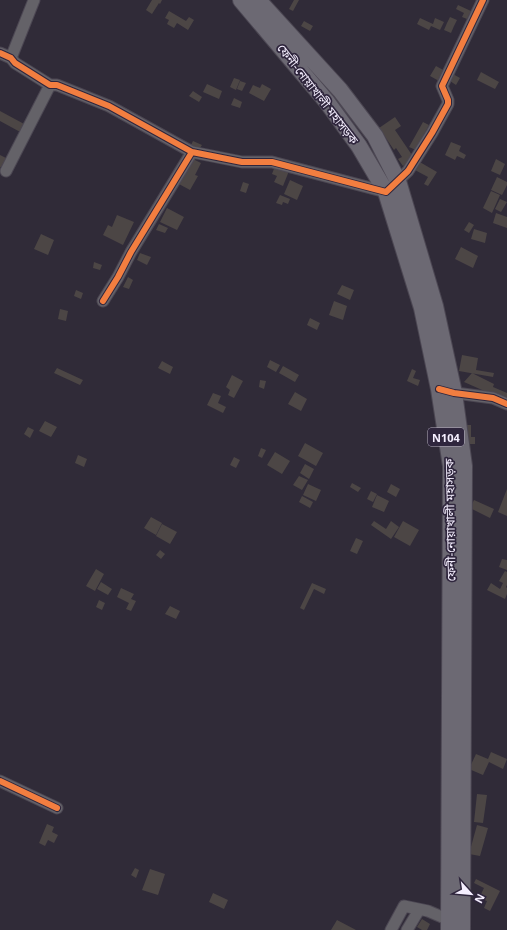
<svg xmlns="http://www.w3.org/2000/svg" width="507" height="930" font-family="'Noto Sans','Noto Sans Bengali',sans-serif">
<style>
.building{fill:#4c4645}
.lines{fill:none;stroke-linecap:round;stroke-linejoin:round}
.minor-casing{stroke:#4c4753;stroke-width:13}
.highway-casing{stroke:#4c4753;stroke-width:18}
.minor{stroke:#646268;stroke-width:11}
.highway{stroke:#6c6973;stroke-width:16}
.cycleway-casing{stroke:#2f263d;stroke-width:8}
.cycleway{stroke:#f27e40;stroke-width:6}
.labels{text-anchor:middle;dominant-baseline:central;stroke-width:3.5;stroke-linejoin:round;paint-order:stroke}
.shield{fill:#2f263d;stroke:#bab3c5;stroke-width:1}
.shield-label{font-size:11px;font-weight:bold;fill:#f5efff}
.street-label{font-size:12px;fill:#f5efff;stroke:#2f263d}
</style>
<rect width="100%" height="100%" fill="#302b38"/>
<path class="building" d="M152 0H162L160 4 159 3 152 14 146 10Z
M294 0H299L293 11 289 9Z
M458 5 471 11 467 19 462 17 464 13 456 9Z
M169 11 186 21 189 17 194 20 188 30 177 23 174 28 167 24 169 20 165 18Z
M450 17 457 20 454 26 447 23Z
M420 18 433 24 435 18 444 22 440 30 431 26 429 30 417 24Z
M304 21 313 26 310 31 301 26Z
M447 23 454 26 451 33 444 30Z
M436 66 445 71 439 81 430 76Z
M481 72 499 82 495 89 477 80Z
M451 73 460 78 456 85 447 79Z
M234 78 240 80 236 90 230 87Z
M240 81 246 83 242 91 237 89Z
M207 84 222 91 219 99 203 92Z
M262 84 271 89 264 101 249 93 253 85 260 88Z
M193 91 202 97 199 102 189 96Z
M234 98 242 102 240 108 231 105Z
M0 111 26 125 22 133 0 121Z
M395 117 401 126 395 130 414 158 403 166 398 159 402 157 396 148 394 150 379 128Z
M423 122 429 125 416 150 409 147Z
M193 141 202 145 198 151 190 147Z
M451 142 461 146 459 151 466 155 464 159 457 156 455 160 445 155Z
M0 155 8 159 4 168 0 167Z
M191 158 201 163 195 175 198 176 190 190 177 183Z
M496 159 505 164 500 175 491 171Z
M418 161 437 172 428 186 424 184 428 177 413 169Z
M275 166 289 171 283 186 274 182 277 176 272 174Z
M497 177 507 182V185L502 195 491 190Z
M290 180 303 186 297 200 284 194Z
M243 182 249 184 246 193 240 191Z
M491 191 500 195 492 213 483 208Z
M280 195 290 199 288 204 283 202 282 205 276 203Z
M500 199 507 202 501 212 495 209Z
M167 208 184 217 177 230 160 222Z
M496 213 507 217V228L493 223Z
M117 215 134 222 123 245 103 235 108 225 112 227Z
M469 222 474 225 469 233 464 230Z
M159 224 168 228 165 233 156 230Z
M474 229 487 233 485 243 471 239Z
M41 234 54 240 48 255 34 249Z
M461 247 478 256 473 268 455 259Z
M140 253 151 257 147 265 137 260Z
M94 262 102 265 100 270 93 268Z
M128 277 133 280 129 289 123 287Z
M342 285 354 290 350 300 337 294Z
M76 290 83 293 81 299 74 296Z
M334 301 347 306 343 320 329 315Z
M60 309 68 311 66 321 58 319Z
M310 318 320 323 317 330 307 325Z
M462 355 478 358 476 370 494 373 493 377 459 371Z
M270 360 280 365 276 372 267 367Z
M162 361 173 367 170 374 158 368Z
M283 366 299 375 295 382 279 373Z
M57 368 83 380 80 385 54 373Z
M412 369 416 371 413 378 420 380 418 386 407 381Z
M472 373 494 384 493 387 507 393V401L464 382Z
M232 375 243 381 234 398 228 395 230 390 226 387Z
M260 380 266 381 264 389 259 387Z
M295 392 307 399 301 411 288 404Z
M213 393 221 396 218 403 226 407 223 413 207 405Z
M45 421 57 427 51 437 39 431Z
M464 425H471V437H475V444H465Z
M28 427 34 430 30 438 24 434Z
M305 443 323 453 316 466 298 456Z
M261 448 266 450 262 458 258 456Z
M275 452 290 461 282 474 267 465Z
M78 455 87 459 84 467 75 463Z
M234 457 240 460 236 468 230 465Z
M305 464 314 469 309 479 300 473Z
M299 476 308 480 302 490 293 485Z
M352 483 361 488 358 492 350 487Z
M308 484 321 490 316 501 303 495Z
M391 484 400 489 396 497 387 492Z
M507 489V516L498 512Z
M371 491 377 494 373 502 367 499Z
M377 495 389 501 384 512 372 507Z
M302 496 313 502 310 508 299 502Z
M474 500 494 509 490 518 470 508Z
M151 517 162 523 156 535 144 528Z
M374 521 386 529 391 521 399 527 391 539 371 525Z
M403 521 419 530 410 546 394 537Z
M162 524 177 532 170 544 156 536Z
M356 538 363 541 357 554 350 551Z
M160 550 165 554 161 559 156 555Z
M502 559 507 560V570L499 567Z
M96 569 104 574 95 591 86 586Z
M505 571 507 572V585L506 587 507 588V594L505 599 487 590 491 583 500 589 503 583 499 581Z
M101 582 112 589 108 595 97 589Z
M312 583 326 589 324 594 314 589 304 610 300 608Z
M121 588 134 594 131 599 136 601 131 611 126 609 129 603 117 597Z
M99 600 105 603 102 610 96 607Z
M170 606 180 611 176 619 165 614Z
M491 752 507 759 503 769 489 762 483 775 469 769 476 754 488 759Z
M477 794 487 795 483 823 474 822Z
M47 824 54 827 52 832 58 835 54 843 48 840 45 846 39 843Z
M477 825 488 828 480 856 469 854Z
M135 868 139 870 136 878 131 875Z
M150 869 165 874 158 895 142 890Z
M476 879 500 891 490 911 484 908 487 901 479 898 484 888 474 883Z
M213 893 228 900 224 909 209 902Z
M422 919 430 924 427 930H422L417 927Z
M337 920 356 930H331Z"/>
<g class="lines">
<defs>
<path id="minor" d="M0 53 11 58 15 63 50 85H57L109 106 192 152 242 162H272L386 192 408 171 432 133 448 104V100L442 86 483 0
M11 58 34 0
M6 171 50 85
M103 301 118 277 131 252 192 152
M448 392 493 398 507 404
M0 781 57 808
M391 930 404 906 428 911 449 920
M407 930 419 910"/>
<path id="highway" d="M241 0 327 102 359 146 386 192 422 308 439 389 451 466 449 930
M258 0 340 90 375 136 398 181 435 306 454 393 464 466 462 930"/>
</defs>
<use href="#minor" class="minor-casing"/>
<use href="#highway" class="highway-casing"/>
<use href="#minor" class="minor"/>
<use href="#highway" class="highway"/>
<defs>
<path id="cycleway" d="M0 53 11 58 15 63 50 85H57L109 106 192 152 242 162H272L386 192 408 171 432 133 448 104V100L442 86 483 0
M103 301 118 277 131 252 192 152
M439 389 454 393 493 398 507 404
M0 781 57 808"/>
</defs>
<use href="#cycleway" class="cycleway-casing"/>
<use href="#cycleway" class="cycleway"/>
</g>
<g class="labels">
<rect class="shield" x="428" y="428" width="36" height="18" rx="3"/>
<g class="shield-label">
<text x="446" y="437">N104</text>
</g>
<g class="street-label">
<text transform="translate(318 94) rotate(52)">ফেনী-নোয়াখালী মহাসড়ক</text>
<text transform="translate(450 520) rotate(-91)">ফেনী-নোয়াখালী মহাসড়ক</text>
</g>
</g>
<g transform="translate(471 894) rotate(117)" stroke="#2f263d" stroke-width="3" paint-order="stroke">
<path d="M0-3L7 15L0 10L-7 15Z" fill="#f5efff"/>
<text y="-6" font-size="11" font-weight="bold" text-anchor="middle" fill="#f5efff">N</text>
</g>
</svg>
